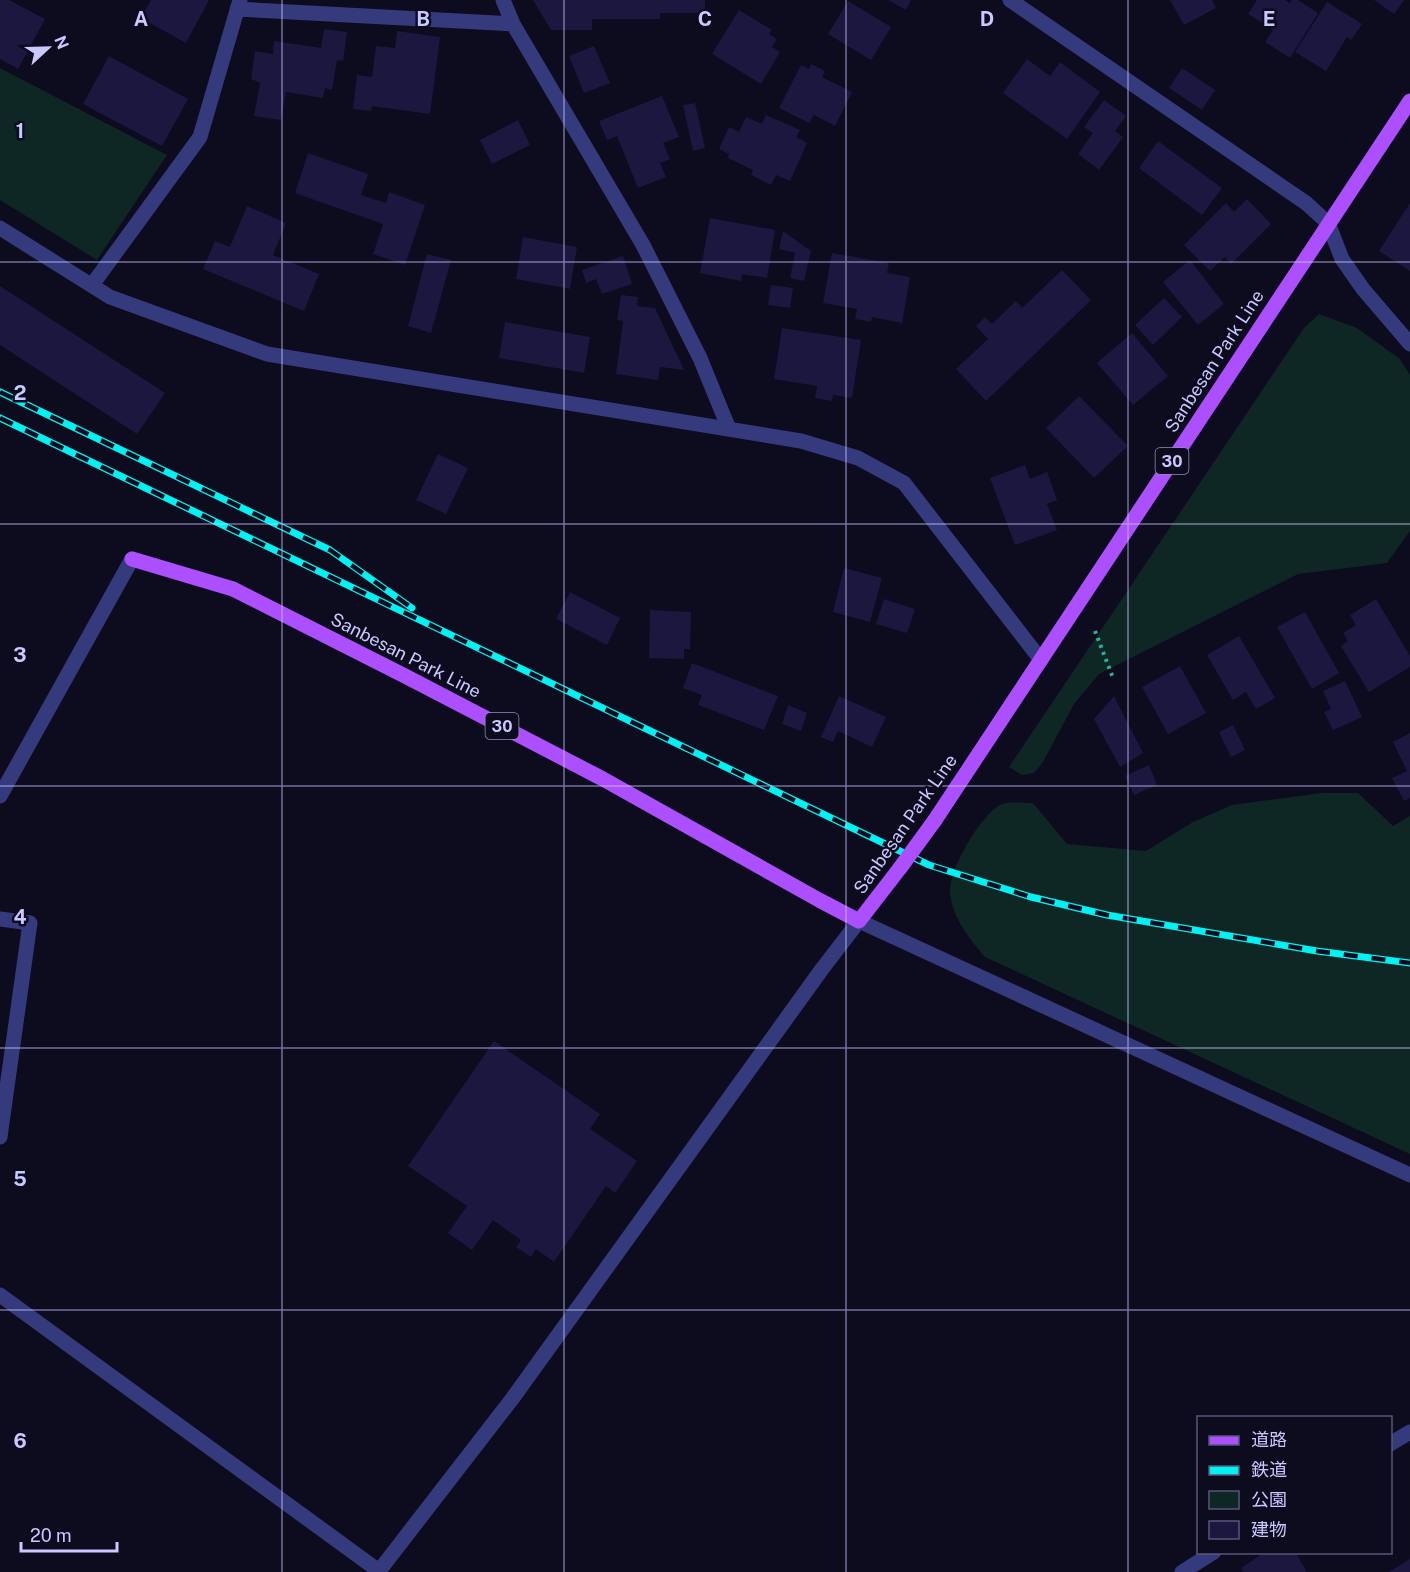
<svg xmlns="http://www.w3.org/2000/svg" width="1410" height="1572" font-family="'Public Sans','Noto Sans JP',sans-serif">
<style>
.green{fill:#0e2724}
.building{fill:#1b173f}
.lines{fill:none;stroke-linecap:round;stroke-linejoin:round}
.path{stroke:#2bb09a;stroke-width:4;stroke-dasharray:3 4.5;stroke-linecap:butt}
.minor{stroke:#353a7d;stroke-width:15}
.major{stroke:#ab4fff;stroke-width:15}
.rail-casing{stroke:#00f3f2;stroke-width:7}
.rail{stroke:#0d0b1e;stroke-width:4.5;stroke-dasharray:14;stroke-linecap:butt}
.major-bridge{stroke:#ab4fff;stroke-width:15}
.grid{fill:none;stroke:#c9c8ff;stroke-width:1.5;stroke-opacity:0.55}
.labels{text-anchor:middle;dominant-baseline:central;stroke-width:5;stroke-linejoin:round;paint-order:stroke}
.shield{fill:#0d0b1e;stroke:#918fbc;stroke-width:1.5}
.shield-label{font-size:16px;font-weight:bold;fill:#c9c8ff}
.street-label{font-size:18px;fill:#c9c8ff;stroke:#0d0b1e}
.grid-label{font-size:20px;text-anchor:middle;font-weight:bold;fill:#c9c8ff;stroke:#0d0b1e;stroke-width:5;stroke-linejoin:round;paint-order:stroke}
</style>
<rect width="100%" height="100%" fill="#0d0b1e"/>
<path class="green" d="M0 68 167 155 97 260 0 200Z
M1319 314 1357 328 1400 359 1410 375V531L1387 563 1298 574 1099 674 1074 704 1043 762 1034 773 1022 775 1009 767 1304 328Z
M1321 793H1358L1393 826 1410 816V1154L985 957C969 938 952 918 950 892 949 869 980 816 1000 805 1008 801 1024 803 1033 803L1067 844 1146 851 1193 822 1232 805Z"/>
<path class="building" d="M0 0H9L45 19 18 69 0 59Z
M151 0H209L186 43 141 18Z
M533 0H705V13H660V19H592V30H551Z
M888 0H911L906 10Z
M1170 0H1212L1216 8 1184 25Z
M1257 0H1285L1290 3 1292 0H1298L1318 13 1290 58 1265 42 1273 30 1248 14Z
M1374 0H1404L1394 14Z
M848 1 891 27 871 60 828 34Z
M1327 2 1362 24 1351 40 1347 37 1326 71 1295 52Z
M739 10 772 30 769 34 777 39 772 47 780 52 761 84 712 54Z
M324 29 347 32 343 61 337 60 332 90 325 88 323 98 286 92 281 120 254 116 260 83 251 79 255 51 273 54 274 41 321 48Z
M397 31 440 37 430 114 372 106 371 111 353 109 357 75 372 77 376 46 395 48Z
M594 46 610 83 584 93 569 56Z
M109 56 188 99 162 146 83 104Z
M1027 59 1050 76 1060 62 1100 92 1067 139 1003 93Z
M811 64 825 71 822 77 852 92 835 126 814 115 809 123 779 108 801 65 809 69Z
M1182 68 1215 90 1202 110 1169 88Z
M662 96 679 137 663 143 670 159 660 163 666 177 638 188 617 136 607 140 599 121Z
M1104 100 1126 116 1115 131 1123 137 1099 170 1078 154 1093 133 1084 127Z
M695 103 705 148 693 151 683 105Z
M766 115 800 130 796 137 807 143 790 181 776 175 771 185 751 175 753 170 728 158 729 154 719 149 729 127 739 132 746 117 762 124Z
M518 120 530 145 492 164 480 140Z
M1158 141 1222 188 1202 215 1139 168Z
M308 153 368 174 361 195 386 203 389 192 425 205 405 265 373 254 383 224 295 193Z
M1247 199 1271 224 1231 264 1225 257 1210 271 1184 245 1226 203 1234 212Z
M1410 203V271L1379 251Z
M247 206 286 223 273 255 319 274 304 311 203 269 215 241 230 247Z
M710 218 775 230 767 278 742 274 741 281 700 273Z
M783 231 811 251 804 281 790 278 795 253 779 249Z
M523 237 577 247 570 289 516 279Z
M832 253 889 263 887 273 910 277 902 323 872 317 871 322 855 319 857 309 823 303Z
M427 254 451 260 431 333 408 326Z
M623 256 632 284 602 294 596 279 586 283 582 270Z
M1190 260 1224 304 1198 325 1163 282Z
M1062 270 1091 300 986 401 956 369 988 339 976 326 985 317 992 324 1016 301 1022 308Z
M771 285 793 288 790 308 768 305Z
M0 286 165 393 137 434 0 345Z
M621 295 638 297 637 306 655 308 684 370 660 367 658 380 616 374 623 321 617 320Z
M1164 298 1182 317 1153 345 1135 325Z
M505 322 590 337 584 373 499 358Z
M782 328 861 340 852 398 833 395 832 401 815 398 817 386 774 379Z
M1132 333 1168 376 1133 405 1097 363Z
M1079 396 1128 446 1094 478 1046 428Z
M438 454 468 468 446 514 416 500Z
M1025 465 1030 479 1047 472 1057 500 1047 504 1057 530 1015 545 990 478Z
M844 568 882 578 870 622 833 612Z
M570 592 620 618 607 645 556 619Z
M884 599 915 609 907 633 876 624Z
M1376 599 1410 656V667L1369 692 1341 646 1348 641 1343 633 1356 625 1350 615Z
M650 610 691 612 690 649H684V659L649 658Z
M1305 612 1339 673 1312 689 1277 627Z
M1239 636 1275 698 1256 709 1246 692 1233 700 1207 655Z
M692 663 778 696 764 730 698 705 702 695 683 688Z
M1180 666 1206 713 1168 734 1142 687Z
M1345 681 1362 717 1333 730 1324 712 1331 709 1323 691Z
M839 696 886 717 872 747 838 731 833 742 821 737Z
M1114 696 1143 753 1120 767 1094 719Z
M788 705 807 713 801 731 782 724Z
M1233 725 1245 750 1231 757 1219 732Z
M1410 733V798L1404 801 1392 778 1407 771 1393 742Z
M1149 765 1157 785 1134 795 1125 776Z
M494 1041 600 1114 590 1129 637 1161 615 1193 606 1186 554 1262 536 1249 531 1257 516 1247 521 1240 493 1220 472 1250 448 1233 467 1206 408 1166Z
M1265 1552H1295L1307 1572H1244L1241 1568Z
M1410 1559V1572H1389Z"/>
<g class="lines">
<path class="path" d="M1095 631 1113 678"/>
<path class="minor" d="M503 0 513 24 643 245 700 358 729 429
M1010 0 1306 203 1328 223 1342 259 1363 289 1410 344
M237 9 513 24
M0 228 110 297 267 354 801 441 858 458 904 483 1041 660
M92 285 200 137 240 0
M0 796 132 559
M0 919 30 923 0 1137
M0 1295 379 1571 512 1399 822 969 859 921 1410 1175
M1390 1444 1410 1432
M1182 1572 1214 1552"/>
<path class="major" d="M132 559 233 589 405 676 603 779 819 900 859 921 900 868
M935 820 1410 101"/>
<defs>
<path id="rail" d="M0 392 330 550 412 608
M0 418 929 865 1031 897 1107 915 1317 951 1410 963"/>
</defs>
<use href="#rail" class="rail-casing"/>
<use href="#rail" class="rail"/>
<path class="major-bridge" d="M900 868 935 820"/>
</g>
<path class="grid" d="M282 0V1572M564 0V1572M846 0V1572M1128 0V1572M0 262H1410M0 524H1410M0 786H1410M0 1048H1410M0 1310H1410"/>
<g class="labels">
<g class="shield">
<rect x="1155.5" y="448" width="33" height="26" rx="4.5"/>
<rect x="485.5" y="713" width="33" height="26" rx="4.5"/>
</g>
<g class="shield-label">
<text x="1172" y="461">30</text>
<text x="502" y="726">30</text>
</g>
<g class="street-label">
<text transform="translate(1214 361) rotate(-57)">Sanbesan Park Line</text>
<text transform="translate(406 655) rotate(27)">Sanbesan Park Line</text>
<text transform="translate(905 824) rotate(-55)">Sanbesan Park Line</text>
</g>
</g>
<g class="grid-label">
<text x="141" y="26">A</text>
<text x="423" y="26">B</text>
<text x="705" y="26">C</text>
<text x="987" y="26">D</text>
<text x="1269" y="26">E</text>
<text x="20" y="138">1</text>
<text x="20" y="400">2</text>
<text x="20" y="662">3</text>
<text x="20" y="924">4</text>
<text x="20" y="1186">5</text>
<text x="20" y="1448">6</text>
</g>
<rect x="1197" y="1416" width="195" height="138" fill="#0d0b1e" stroke="#585778" stroke-width="1.5"/>
<rect x="1209" y="1436" width="30" height="9" fill="#ab4fff" stroke="#585778" stroke-width="1.5"/>
<text x="1251" y="1446" font-size="18" fill="#c9c8ff">道路</text>
<rect x="1209" y="1466" width="30" height="9" fill="#00f3f2" stroke="#585778" stroke-width="1.5"/>
<text x="1251" y="1476" font-size="18" fill="#c9c8ff">鉄道</text>
<rect x="1209" y="1491" width="30" height="18" fill="#0e2724" stroke="#585778" stroke-width="1.5"/>
<text x="1251" y="1506" font-size="18" fill="#c9c8ff">公園</text>
<rect x="1209" y="1521" width="30" height="18" fill="#1b173f" stroke="#585778" stroke-width="1.5"/>
<text x="1251" y="1536" font-size="18" fill="#c9c8ff">建物</text>
<g transform="translate(48 48) rotate(68)" stroke="#0d0b1e" stroke-width="4.5" paint-order="stroke">
<path d="M0-4.5L10 22L0 15L-10 22Z" fill="#c9c8ff"/>
<text y="-9" font-size="16" font-weight="bold" text-anchor="middle" fill="#c9c8ff">N</text>
</g>
<path d="M21 1542v9h96v-9" fill="none" stroke="#c9c8ff" stroke-width="3"/>
<text x="30" y="1542" font-size="18" fill="#c9c8ff" stroke="#0d0b1e" stroke-width="4.5" paint-order="stroke">20 m</text>
</svg>
